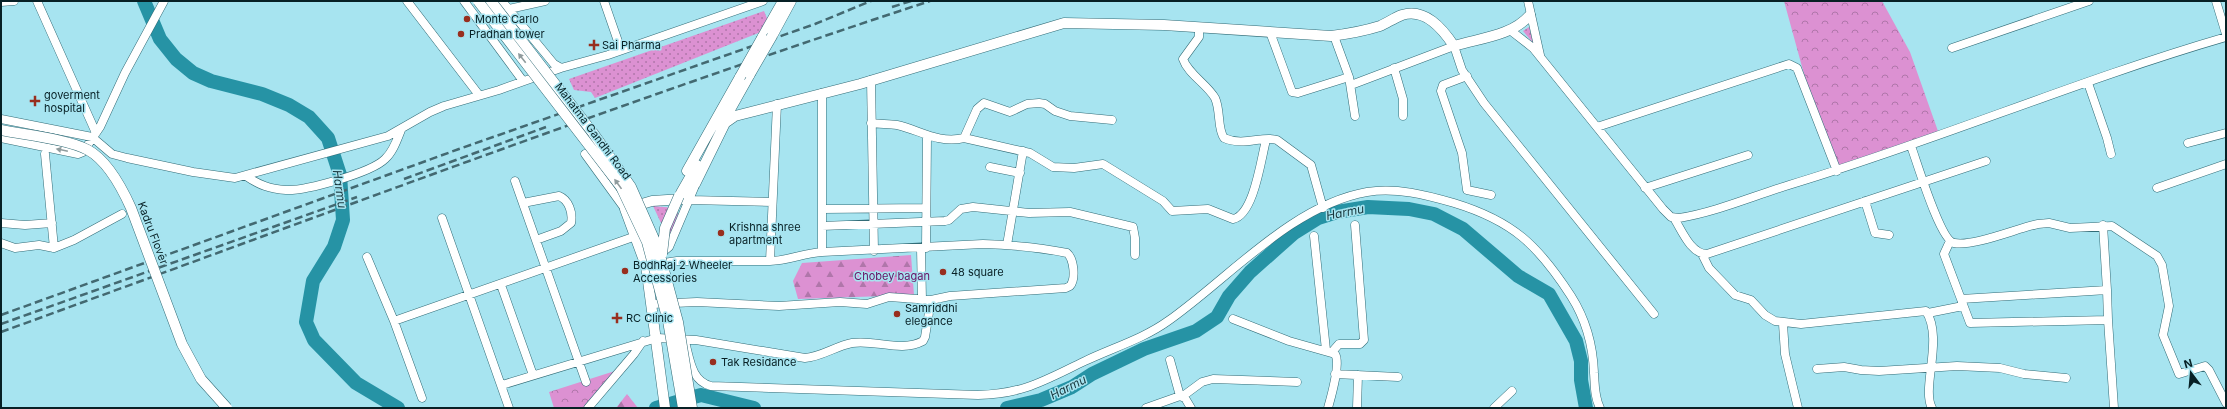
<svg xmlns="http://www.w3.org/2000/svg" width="2227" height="409" font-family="Inter,sans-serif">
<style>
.grass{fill:url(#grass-dots)}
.forest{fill:url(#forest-firs)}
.park{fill:url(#park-crowns)}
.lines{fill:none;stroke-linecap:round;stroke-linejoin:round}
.river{stroke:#2693a5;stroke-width:14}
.minor-casing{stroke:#326c77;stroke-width:9}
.major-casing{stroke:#326c77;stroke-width:11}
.minor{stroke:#fff;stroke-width:8}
.major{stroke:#fff;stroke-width:10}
.rail{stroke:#436971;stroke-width:2.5;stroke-dasharray:8 4;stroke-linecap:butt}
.major-bridge-casing{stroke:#326c77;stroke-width:11;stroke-linecap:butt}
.major-bridge{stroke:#fff;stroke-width:10}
.oneway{fill:#8f9b9d}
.poi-dot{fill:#982e1e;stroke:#a7e4f0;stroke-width:1.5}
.labels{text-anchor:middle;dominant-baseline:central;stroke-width:3;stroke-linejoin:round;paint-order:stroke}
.poi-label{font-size:11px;fill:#072025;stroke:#a7e4f0;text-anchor:start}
.street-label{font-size:11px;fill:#072025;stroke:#a7e4f0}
.park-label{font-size:11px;fill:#680e62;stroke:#a7e4f0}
.water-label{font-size:12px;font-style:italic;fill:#17363c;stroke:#a7e4f0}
</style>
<defs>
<pattern id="grass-dots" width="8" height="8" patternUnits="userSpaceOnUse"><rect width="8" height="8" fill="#dc91d2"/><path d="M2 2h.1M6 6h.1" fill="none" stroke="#b076aa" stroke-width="1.8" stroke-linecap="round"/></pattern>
<pattern id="forest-firs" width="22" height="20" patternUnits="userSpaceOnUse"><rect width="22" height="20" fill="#dc91d2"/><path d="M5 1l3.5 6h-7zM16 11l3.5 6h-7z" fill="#b076aa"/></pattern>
<pattern id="park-crowns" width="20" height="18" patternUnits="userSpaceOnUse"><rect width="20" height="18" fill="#dc91d2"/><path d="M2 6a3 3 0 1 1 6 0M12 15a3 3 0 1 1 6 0" fill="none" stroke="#b076aa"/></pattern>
</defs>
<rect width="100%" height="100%" fill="#a7e4f0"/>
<path class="grass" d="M764 11 771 28 595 98 591 92 574 90 569 79Z
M1529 27 1534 44 1523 31Z
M653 206 675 208 678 214 669 240Z"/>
<path class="forest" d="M911 255 914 295 798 299 793 281 802 263Z
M627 394 638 408H616Z"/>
<path class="park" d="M1784 1H1882L1910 52 1939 134 1836 167 1807 85Z
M618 370 584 408H554L549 392Z"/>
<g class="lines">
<path class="river" d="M144 1 160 39 176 59 193 73 211 81 262 94 289 105 309 117 328 138 340 175 343 220 334 247 313 281 306 322 314 340 356 383 398 408
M656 408 701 395 754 408
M1007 408 1041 400 1072 387 1092 374 1144 349 1196 331 1217 317 1229 296 1250 272 1294 233 1318 218 1337 212 1368 207 1409 209 1434 214 1463 229 1518 276 1549 294 1576 341 1581 361V380L1586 408"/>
<defs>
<path id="minor" d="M37 1 96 133
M407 1 479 95
M464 1 523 81
M502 1 554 64 561 68 608 55 763 1
M604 1 621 50
M1528 1 1540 55
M2216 1 2226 34
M1 2 14 1
M509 9 545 1
M1199 28V37L1183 59C1188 74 1207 84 1215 98 1221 111 1217 128 1224 138 1244 147 1263 135 1277 140L1311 165 1323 208
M1510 30 1533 48 1663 209 1671 217 1679 218C1716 212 1753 196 1789 185 1936 141 2078 80 2226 37
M1270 32 1292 92 1298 93 1349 77 1355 116
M1334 36 1349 77
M1952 48 2089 1
M1394 68 1403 99V116
M1467 76 1443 85 1441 91 1462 153 1467 190 1491 195
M871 80 874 251
M2088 83 2107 138 2111 154
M1351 85 1454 46 1462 70 1484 103 1654 314
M822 93V252
M1 119 92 137 112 154 127 158 193 172 235 178 388 136 430 112 444 106 499 90 561 68
M871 123C880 124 889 124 897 125 920 130 938 144 964 138L977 109 984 103 1010 112 1027 104 1039 103 1045 104 1055 111 1070 116 1112 120
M1597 127 1789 64 1797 68 1837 171
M1 138 78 154 83 152 100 127 125 73 164 1
M964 138 1030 153 1053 167 1074 168 1103 164 1163 201 1172 211 1208 209 1233 219C1254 215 1261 159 1266 140
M2188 143 2226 133
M1911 146C1917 162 1940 240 1954 243 1973 247 2018 228 2038 224L2049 223 2070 228 2112 226 2157 256 2162 265 2169 306 2163 335 2179 374 2205 366 2209 370 2226 403
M45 154 54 248
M585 154 625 209
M990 167 1020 173
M246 176C259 185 270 189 286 190 305 191 371 173 385 159 393 152 397 140 401 130
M515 181 586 382
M1645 188 1748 155
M2157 188 2226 164
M690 200 772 202
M1865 201 1875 233 1889 235
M523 203 559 196C569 200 573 213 571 223L561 231 536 240
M822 209 926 208
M442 218 509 408
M1674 218C1682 231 1691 254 1707 254L1986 161
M1 223 25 225 52 223
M822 226 945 221 949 220 961 209 973 207 1029 213 1070 212 1133 227 1135 238V255
M1314 236 1326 350
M1950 241 1944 254 1970 323 2108 320 2107 290
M1 243 15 248 39 245 54 248 74 240 122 214
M1007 245 1023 151
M921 248 922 300
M926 248 927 137
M1702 254 1709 268 1735 295 1751 300 1765 315 1775 321 1801 324 1926 311C1944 339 1921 388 1932 408
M659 255 669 247 694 188
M367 257 394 321 422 398
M657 264 677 261H770L777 104
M501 285 533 375
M1961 299 2107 290 2103 225
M652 304 697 302 779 306 840 302 867 304 889 297 931 300
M1928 313 1963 306
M1233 319 1289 341 1335 354C1341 363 1331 397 1328 408
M2108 320 2114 408
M394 321 636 236
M1783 324 1785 354 1798 408
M685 342C690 359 691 381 711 386L978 395C1024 394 1045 380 1085 361 1112 348 1143 339 1168 321 1228 279 1292 205 1367 192 1396 187 1426 195 1454 203 1513 221 1538 245 1571 296 1585 318 1593 346 1594 373 1595 385 1594 396 1600 408
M1332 352 1339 344H1360L1364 340 1355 225
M1170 360 1180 396
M1817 369 1844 367 1861 370 1879 371 1957 366 2000 368 2024 374 2066 378
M1335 374 1398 377
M502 385 657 338 696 340 805 358C821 357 836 346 852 343 875 339 901 353 923 341L925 337 931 300 950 296 1066 288 1070 286C1076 279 1074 259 1067 253 1039 247 1011 245 983 244L822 252C804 253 788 261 770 261
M1183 396 1202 382 1213 379 1297 382
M588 408 634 354 643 341
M1146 408 1180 396 1185 398 1191 408
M1357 408 1358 375
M1494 408 1512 391"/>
<path id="major" d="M772 36 791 1
M762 38 783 1
M723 122 750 74
M687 171 740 77
M681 193 697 165
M665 408 646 266 625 209 652 201 683 199 695 184 725 123 735 116 860 84 1064 23 1164 25 1331 36C1347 34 1364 31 1380 26 1387 23 1394 18 1402 15 1425 8 1442 28 1454 46 1480 38 1512 36 1530 15"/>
</defs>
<use href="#minor" class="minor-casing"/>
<use href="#major" class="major-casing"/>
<use href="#minor" class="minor"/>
<use href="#major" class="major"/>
<path class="rail" d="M892 7 911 1
M404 179 546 127
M1 315 459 149 815 24 871 1
M1 324 357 197
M1 332C310 220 618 103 930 1"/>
<defs>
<path id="major-bridge" d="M478 1 621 187 647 242 668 321 683 408
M491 1 593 133 631 187 658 248 678 322 692 408
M750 74 772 36
M740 77 762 38
M1 130C25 135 67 139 88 150 108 161 122 188 131 208L182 344 201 379 227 408
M662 254 665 228 679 196"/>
</defs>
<use href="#major-bridge" class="major-bridge-casing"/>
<use href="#major-bridge" class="major-bridge"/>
</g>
<defs><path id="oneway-solid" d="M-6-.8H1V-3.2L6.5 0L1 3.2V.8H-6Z"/></defs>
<g class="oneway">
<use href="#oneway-solid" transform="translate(522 58) rotate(-128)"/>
<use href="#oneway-solid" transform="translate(62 150) rotate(-168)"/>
<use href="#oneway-solid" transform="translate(618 184) rotate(-126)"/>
</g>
<g class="poi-dot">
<circle cx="467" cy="19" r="4"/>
<circle cx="461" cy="34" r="4"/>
<path d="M592 39h4v4h4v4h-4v4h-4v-4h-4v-4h4z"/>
<path d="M33 95h4v4h4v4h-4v4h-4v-4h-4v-4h4z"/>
<circle cx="721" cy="233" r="4"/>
<circle cx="625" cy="271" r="4"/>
<circle cx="943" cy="272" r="4"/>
<circle cx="897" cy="314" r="4"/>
<path d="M615 312h4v4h4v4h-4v4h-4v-4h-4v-4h4z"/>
<circle cx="713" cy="362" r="4"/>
</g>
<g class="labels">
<g class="poi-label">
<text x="475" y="19">Monte Carlo</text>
<text x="469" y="34">Pradhan tower</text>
<text x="602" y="45">Sai Pharma</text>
<text x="44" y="95">goverment<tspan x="44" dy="13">hospital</tspan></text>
<text x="729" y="227">Krishna shree<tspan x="729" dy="13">apartment</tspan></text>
<text x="633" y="265">BodhRaj 2 Wheeler<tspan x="633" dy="13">Accessories</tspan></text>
<text x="951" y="272">48 square</text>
<text x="905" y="308">Samriddhi<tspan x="905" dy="13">elegance</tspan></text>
<text x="626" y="318">RC Clinic</text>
<text x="721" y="362">Tak Residance</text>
</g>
<g class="street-label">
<text transform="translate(593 131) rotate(53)">Mahatma Gandhi Road</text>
<text transform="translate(153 233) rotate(69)">Kadru Flover</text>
</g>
<g class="park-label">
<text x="892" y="276">Chobey bagan</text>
</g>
<g class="water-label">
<text transform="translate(340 189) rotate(82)">Harmu</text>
<text transform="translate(1345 212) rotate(-11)">Harmu</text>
<text transform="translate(1068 387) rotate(-27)">Harmu</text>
</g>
</g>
<rect width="2227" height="409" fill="none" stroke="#072025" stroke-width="4"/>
<g transform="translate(2191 373) rotate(344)" stroke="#a7e4f0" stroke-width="3" paint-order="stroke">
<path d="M0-3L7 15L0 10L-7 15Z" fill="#072025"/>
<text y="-6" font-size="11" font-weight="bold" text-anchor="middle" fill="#072025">N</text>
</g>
</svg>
